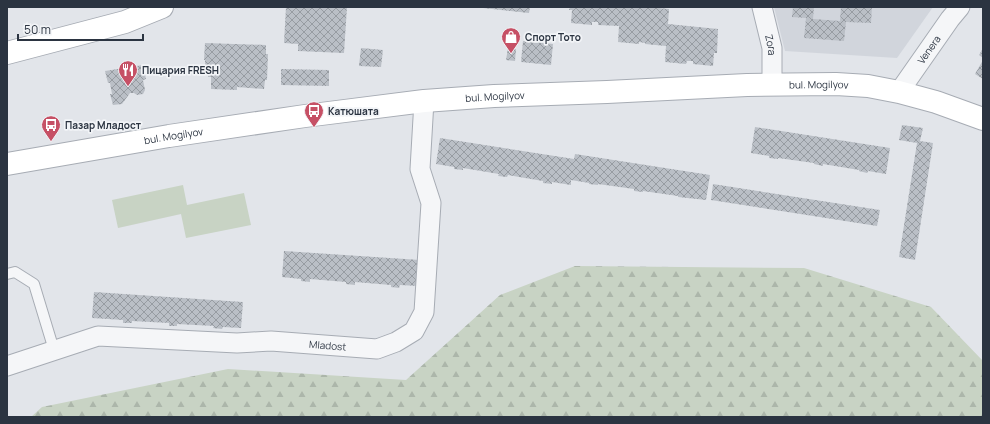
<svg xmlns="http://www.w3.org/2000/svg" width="990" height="424" font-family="Manrope,sans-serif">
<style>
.built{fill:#d1d5dc}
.forest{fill:url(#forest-firs)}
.park{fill:#c8d3c4}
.building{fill:url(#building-cross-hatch)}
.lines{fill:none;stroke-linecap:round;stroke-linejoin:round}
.lane-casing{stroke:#a7acb4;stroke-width:12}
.street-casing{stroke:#a7acb4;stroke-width:21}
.secondary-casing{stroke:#a7acb4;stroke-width:24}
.lane{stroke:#f5f6f8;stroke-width:10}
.street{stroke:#f5f6f8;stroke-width:19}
.secondary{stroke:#fff;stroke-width:22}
.labels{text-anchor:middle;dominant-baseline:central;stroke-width:3.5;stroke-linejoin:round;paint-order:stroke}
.poi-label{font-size:10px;font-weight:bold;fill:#2b3441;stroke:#f2f4f7;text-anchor:start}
.street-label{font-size:10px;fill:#2b3441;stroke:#f2f4f7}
</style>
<defs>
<pattern id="forest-firs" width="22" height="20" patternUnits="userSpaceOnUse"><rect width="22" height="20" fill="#c8d3c4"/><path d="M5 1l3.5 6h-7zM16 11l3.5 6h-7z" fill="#acb6aa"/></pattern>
<pattern id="building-cross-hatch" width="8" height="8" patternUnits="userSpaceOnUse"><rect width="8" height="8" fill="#babfc6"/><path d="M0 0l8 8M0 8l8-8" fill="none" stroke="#979ca2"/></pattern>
</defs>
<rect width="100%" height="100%" fill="#e2e5ea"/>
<path class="built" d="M774 7H933L897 58 785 51Z"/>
<path class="forest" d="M575 266 804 268 931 307 983 361V417H31L42 407 228 369 406 380 500 295Z"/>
<path class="park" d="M183 185 187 205 244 193 251 225 186 238 181 214 118 228 112 200Z"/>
<path class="building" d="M286 7H347L344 53 298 51V44L284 43Z
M483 7H530L529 13 483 8Z
M570 7H649L669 9 668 24 718 29 717 53H714L713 66 693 64V61H687L686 64 665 62 666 46 645 44V43L639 42V44L618 42 619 26 598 25V22H592V25L571 23 572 10H569Z
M793 7H814L813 19 840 21 841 7H872L871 23 846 22 844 41 804 38 806 18 792 17Z
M523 41 553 44 551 65 521 62Z
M205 43 266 45V54H268L267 80H265L264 89 237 87V90L211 89V77H208V68H205V60H204Z
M361 48 383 50 381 67 359 66Z
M508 48 516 49 515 61 506 60Z
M982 50 983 51V58L979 55Z
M983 60V79L975 74Z
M143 65 146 79 143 80 145 90 143 94 137 95 134 93H130L122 104 113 105 110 94H112L110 83H108L105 71Z
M281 69 329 70V86L281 85Z
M902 125 923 128 920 141 933 143 915 260 899 257 917 143 899 140Z
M755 127 890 148 886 174 868 171 867 173 859 171V170L823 164V166L814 164V163L778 158V159L769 158V156L751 153Z
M440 138 574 159 575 154 710 175 706 200 678 197V196L643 191V192L634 191V189L598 184V185L589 184V183L571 180V185L552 182V184L543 183V181L525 178 508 175 507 177 498 176 499 174 463 168V170L454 169V167L436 164Z
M713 184 880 210 877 226 711 200Z
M284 251 420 260 418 286 400 285 399 288 391 287V285L355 282V285L346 284V282L310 279V282L301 281V279L282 277Z
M94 292 243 302 241 328 223 327 222 329 213 328 214 326 177 324V326H169V323L132 321V323H123V320L92 318Z"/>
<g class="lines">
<defs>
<path id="lane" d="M7 274 15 272 34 284 54 350"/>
<g id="street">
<path id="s1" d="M762 7 772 48V84"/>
<path id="s2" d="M899 92 950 19 960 7"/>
<path id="s3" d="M7 366 98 336 237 343 271 341 377 349 396 342 414 331 424 312 431 203 420 169 424 101"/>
</g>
<g id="secondary">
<path d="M7 53 125 22 162 7"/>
<path id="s4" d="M7 164 169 136 305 116 424 101 494 96 607 92 747 85 836 84 868 86 899 92 936 102 983 119"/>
</g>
</defs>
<use href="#lane" class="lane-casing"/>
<use href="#street" class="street-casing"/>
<use href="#secondary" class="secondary-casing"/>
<use href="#lane" class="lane"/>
<use href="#street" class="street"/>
<use href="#secondary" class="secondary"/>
</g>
<defs>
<symbol id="shop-pin" viewBox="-11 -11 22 30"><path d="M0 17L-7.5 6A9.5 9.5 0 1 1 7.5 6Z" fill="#c65065" stroke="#f2f4f7"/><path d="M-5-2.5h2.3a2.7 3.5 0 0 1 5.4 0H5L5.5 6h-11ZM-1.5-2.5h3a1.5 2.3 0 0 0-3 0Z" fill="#fff"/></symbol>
<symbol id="restaurant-pin" viewBox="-11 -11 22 30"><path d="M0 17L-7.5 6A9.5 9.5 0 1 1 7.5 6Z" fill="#c65065" stroke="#f2f4f7"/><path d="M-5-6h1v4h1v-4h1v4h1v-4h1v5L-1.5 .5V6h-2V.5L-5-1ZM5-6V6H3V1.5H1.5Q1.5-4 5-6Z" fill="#fff"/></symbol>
<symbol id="bus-pin" viewBox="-11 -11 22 30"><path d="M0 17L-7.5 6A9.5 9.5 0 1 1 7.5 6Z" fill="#c65065" stroke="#f2f4f7"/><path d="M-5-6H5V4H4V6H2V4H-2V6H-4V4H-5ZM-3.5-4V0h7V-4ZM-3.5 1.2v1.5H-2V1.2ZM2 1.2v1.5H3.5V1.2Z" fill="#fff"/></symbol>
</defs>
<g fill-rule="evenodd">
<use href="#shop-pin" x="500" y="26" width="22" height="30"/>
<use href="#restaurant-pin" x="117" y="59" width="22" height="30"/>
<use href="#bus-pin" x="303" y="100" width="22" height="30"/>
<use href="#bus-pin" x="40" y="114" width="22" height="30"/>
</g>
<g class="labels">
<g class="poi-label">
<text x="525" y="37">Спорт Тото</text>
<text x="142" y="70">Пицария FRESH</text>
<text x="328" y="111">Катюшата</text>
<text x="65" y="125">Пазар Младост</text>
</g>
<g class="street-label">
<text stroke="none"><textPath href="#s1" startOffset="39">Zora</textPath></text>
<text stroke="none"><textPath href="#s2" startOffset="52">Venera</textPath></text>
<text stroke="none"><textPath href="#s4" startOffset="817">bul. Mogilyov</textPath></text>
<text stroke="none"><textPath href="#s4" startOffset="493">bul. Mogilyov</textPath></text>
<text stroke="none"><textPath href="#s4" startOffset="169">bul. Mogilyov</textPath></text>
<text stroke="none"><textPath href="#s3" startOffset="326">Mladost</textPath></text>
</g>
</g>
<rect width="990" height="424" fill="none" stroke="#2b3441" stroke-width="16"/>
<path d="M18 34v6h125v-6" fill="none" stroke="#2b3441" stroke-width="2"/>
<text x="24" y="34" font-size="12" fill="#2b3441" stroke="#f2f4f7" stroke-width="3" paint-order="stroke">50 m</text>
</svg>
